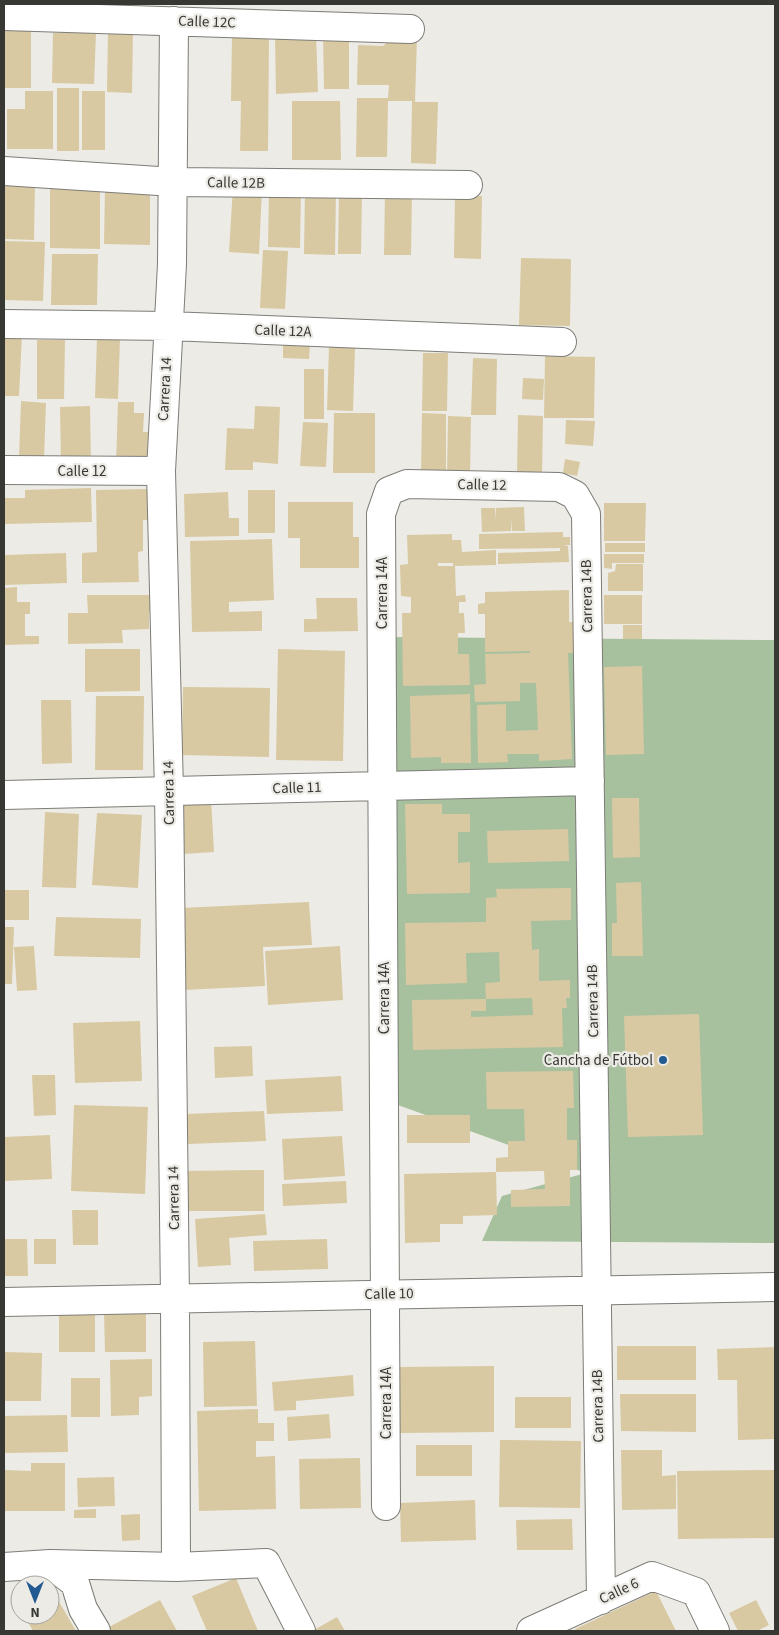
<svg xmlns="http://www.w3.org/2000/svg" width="779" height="1635" font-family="'Source Sans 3',sans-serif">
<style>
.forest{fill:#a7c19f}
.building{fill:#d8c9a2;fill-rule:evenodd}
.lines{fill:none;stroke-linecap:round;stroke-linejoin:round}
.minor-casing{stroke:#7d7c77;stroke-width:30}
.minor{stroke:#fff;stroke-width:28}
.poi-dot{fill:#235a92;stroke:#edebe5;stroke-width:2}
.labels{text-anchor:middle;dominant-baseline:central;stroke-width:4.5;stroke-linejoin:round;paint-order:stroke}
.street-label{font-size:15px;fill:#373734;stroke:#edebe5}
.poi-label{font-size:15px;fill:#373734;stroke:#edebe5;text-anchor:end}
</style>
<rect width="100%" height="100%" fill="#edebe5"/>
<path class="forest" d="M388 637 775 640V1243L482 1241 502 1196 586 1173 384 1100Z"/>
<path class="building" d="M5 29H31V88H5Z
M108 29 133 30 132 93 107 92Z
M53 33H96L94 84 52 83Z
M316 33 318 92 276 94 275 35Z
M323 33H349V89H324Z
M232 35 269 36 268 151H240L241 101H231Z
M394 36 417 37 415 102H438L436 164 411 163 412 101H388L387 157H356L357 98H388L389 85H357L358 45 383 46Z
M57 88H79V151H57Z
M25 91H53V149H7V109H25Z
M82 91H105V150H82Z
M292 101H340L341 160H292Z
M4 180 35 181 34 240 4 239Z
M50 185H100V249L50 248Z
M233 187 262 189 259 254 229 252Z
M105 188 150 189V245L104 244Z
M269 189H301L300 248 268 247Z
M305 190 336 191 335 255 304 254Z
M339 192H362L361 254H338Z
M385 192 412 193 411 255H384Z
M455 196H482L481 259 454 258Z
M4 241 45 242 43 301 4 300Z
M263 250 288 251 285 309 260 308Z
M52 254H98L97 305H51Z
M521 258 571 259 570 326 519 325Z
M4 334 22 335 19 396H4Z
M97 338H120L118 399 95 398Z
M37 340H65L64 399H37Z
M283 343 310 344 309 359 283 358Z
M329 347 355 348 353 411 327 410Z
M423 353H448L447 411H422Z
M545 356 595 357 594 418H544Z
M473 358 497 359 496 415H471Z
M304 369H324V419H304Z
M523 378 544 379 543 400 522 399Z
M21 401 46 403 44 459 19 458Z
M118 402H134V413H144L143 432H148L147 465 116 464Z
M90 406 91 463 61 464 60 407Z
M255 406 280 407 278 464 253 462V470H225L227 428 254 429Z
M334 413H375V473H333Z
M422 413 446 414V476H421Z
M518 415 543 416 542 476H517Z
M448 416 471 417 470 477H447Z
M566 420 595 421 593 446 565 444Z
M303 422 328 423 326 467 300 466Z
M565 459 580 462 577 476 563 473Z
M91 488 92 522 4 524V498H25V490Z
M149 489 150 520H143V551L138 552 139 582 82 583V553L97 552 96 490Z
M248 490H275V533H248Z
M228 492 229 518H239V536L185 537 184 494Z
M288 502H353V537H359V568H300V538H288Z
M604 503H646L645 541H604Z
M524 507 525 531H512L511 518V531L482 532 481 508H495L496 520V508Z
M563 532V537H570V545H563L568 546 569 562 498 564V553L560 551V548L479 549V534Z
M452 534V540H461L462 552 496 550V565L455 566 456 596 465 595 466 602H459V613H464L465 633H458V654H469L470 685 403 686 402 613H411V597L401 596 400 565 408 564 407 535ZM438 563H453V566H438Z
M272 539 274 600 229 602V612L262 611V631L192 632 190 541Z
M605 543H645V552H605Z
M66 553 67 583 4 585V555Z
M604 554H644V563H612V569L604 568Z
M616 564H643V591H608V573L615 571Z
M17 587V602H30V614H25V636H39V644L4 645V588Z
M569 590V622H576V653H568L572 759 539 761V754H507L508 762 478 763 477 705 506 704V731L538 730 536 683H520V701L475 702 474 685 486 684 485 654 530 653V651L485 652V614H478V604L485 603V592Z
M87 595H152V612H149V629L122 630 123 643 68 644V613H88Z
M604 595H642V624H604Z
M316 598H357L358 631 304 632V619H317Z
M623 625H642V639H623Z
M85 649H140V691L85 692Z
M278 649 345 651 343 761 276 760Z
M642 666 644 754 606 755 604 667Z
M183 687 270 688 269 757 182 755Z
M470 694 471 763H441V757L411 758 410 696Z
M96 696H144L143 770H95Z
M41 700H71L72 763 42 764Z
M211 798 214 852 183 854 179 800Z
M612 798H639L640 857 613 858Z
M405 804H442V814H470V832H458V863L470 862V893L407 894Z
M45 812 79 814 76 888 42 887Z
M97 813 142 815 138 888 92 885Z
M568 829 569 861 488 863 487 831Z
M641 882 643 956H612V923H617L616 883Z
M571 888V920L531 921 532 950 539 949V981L570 980V998H566L567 1008H562L563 1047 413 1050 412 1000 486 999 485 983 500 982 499 952 466 953 467 983 406 985 405 923 486 922V898L497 897 496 889ZM532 998 533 1015 471 1017V1011H486V999Z
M4 890H29V920H4Z
M309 902 312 945 263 947 265 986 183 990 180 908Z
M56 917 141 919 140 958 54 956Z
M4 927H14L12 984H4Z
M34 946 37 990 17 991 14 947Z
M340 946 343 1000 268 1005 265 951Z
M699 1014 703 1135 628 1137 624 1016Z
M140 1021 142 1081 75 1083 73 1023Z
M252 1046 253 1076 215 1078 214 1047Z
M573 1071 574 1108H567V1140H577V1170H570V1206L511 1207V1190L545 1189 544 1171 496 1172V1158L508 1157V1141H525L524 1109H487L486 1072Z
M32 1075H55L56 1115 34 1116Z
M341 1076 343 1111 267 1114 265 1080Z
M74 1105 148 1107 145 1194 71 1191Z
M264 1111 266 1141 187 1144 185 1114Z
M407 1115H470V1143H407Z
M50 1135 52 1179 4 1181V1137Z
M342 1136 345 1176 284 1180 282 1139Z
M264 1170V1211H182V1171Z
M496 1172 497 1215 463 1216V1224H440V1242L405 1243 404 1174Z
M346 1181 347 1203 283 1206 282 1184Z
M72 1210H98V1245H73Z
M265 1214 267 1235 229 1238 231 1265 198 1267 195 1219Z
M4 1239H27L28 1276H4Z
M34 1239H56V1264H34Z
M327 1239 328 1269 254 1271 253 1241Z
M104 1312H146V1352H105Z
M59 1315H95V1352H59Z
M255 1341 257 1406 204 1407 203 1342Z
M617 1346H696V1380H617Z
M775 1347V1439L738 1440 737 1380H718L717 1349Z
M4 1352 42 1353 41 1401H4Z
M152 1359V1396L139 1397V1415L111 1416 110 1360Z
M494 1366V1432L400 1433V1367Z
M353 1375 354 1396 296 1401V1410L274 1411 272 1382Z
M71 1378H100V1417H71Z
M620 1394H696V1432L621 1431Z
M515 1397H571V1428H515Z
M258 1409V1423H274V1441H256V1457L275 1456 276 1509 199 1511 197 1411Z
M329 1414 331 1438 288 1441 287 1417Z
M67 1415 68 1452 4 1453V1416Z
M500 1440 581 1441 580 1508 499 1507Z
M416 1445H472V1476H416Z
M621 1450H662V1476L676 1475V1509L622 1510Z
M360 1458 361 1508 300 1509 299 1459Z
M31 1463H65V1511H4V1470L31 1471Z
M775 1470V1538L678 1539 677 1471Z
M114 1477 115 1506 78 1507 77 1478Z
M475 1500 476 1540 401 1542 400 1503Z
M96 1509V1518H74V1510Z
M140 1514V1540L122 1541 121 1515Z
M572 1519 573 1550H517L516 1520Z
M236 1578 258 1631H207L192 1596Z
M656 1591 676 1631H577L575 1629Z
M57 1598 76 1631H33L25 1617 27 1615H50V1602Z
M160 1600 177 1631H109L107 1628Z
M756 1600 769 1625 757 1631H738L729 1613Z
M337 1617 345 1631H315L314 1630Z"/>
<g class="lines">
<defs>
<path id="minor" d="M4 16 410 29
M174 21 172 264 161 471 169 791 175 1299 176 1567
M4 171 174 182 468 185
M4 324 169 326 562 342
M4 470 161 471
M4 795 590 781
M4 1302 775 1287
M386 1506 381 514 389 491 407 484 559 487 575 495 586 514 601 1600
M50 1564 75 1583 83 1609 96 1631
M4 1567 50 1564 176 1567 266 1563 301 1631
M531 1631 652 1576 696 1592 715 1631"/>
</defs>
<use href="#minor" class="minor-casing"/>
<use href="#minor" class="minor"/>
</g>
<circle class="poi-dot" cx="663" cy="1060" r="5"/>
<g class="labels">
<g class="street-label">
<text transform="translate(207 22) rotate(2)">Calle 12C</text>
<text transform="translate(236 183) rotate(1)">Calle 12B</text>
<text transform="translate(283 331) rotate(2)">Calle 12A</text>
<text transform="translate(165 389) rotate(-87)">Carrera 14</text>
<text x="82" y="471">Calle 12</text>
<text transform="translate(482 485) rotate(1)">Calle 12</text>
<text transform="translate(382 593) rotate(-90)">Carrera 14A</text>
<text transform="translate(587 596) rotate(-91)">Carrera 14B</text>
<text transform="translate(297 788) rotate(-2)">Calle 11</text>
<text transform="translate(169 793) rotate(-91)">Carrera 14</text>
<text transform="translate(384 998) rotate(-90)">Carrera 14A</text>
<text transform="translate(593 1001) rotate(-91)">Carrera 14B</text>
<text transform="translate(174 1198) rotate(-91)">Carrera 14</text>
<text transform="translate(389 1294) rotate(-1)">Calle 10</text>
<text transform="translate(386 1403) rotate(-90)">Carrera 14A</text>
<text transform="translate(598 1406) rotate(-91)">Carrera 14B</text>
<text transform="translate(619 1591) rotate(-25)">Calle 6</text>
</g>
<g class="poi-label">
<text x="653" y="1060">Cancha de Fútbol</text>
</g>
</g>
<rect width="779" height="1635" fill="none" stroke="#373734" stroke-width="10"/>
<g transform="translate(35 1600) rotate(180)"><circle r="24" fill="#edebe5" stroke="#a4a39e"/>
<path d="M0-4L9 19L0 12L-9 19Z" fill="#235a92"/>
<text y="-8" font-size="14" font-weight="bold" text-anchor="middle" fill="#373734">N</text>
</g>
</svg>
